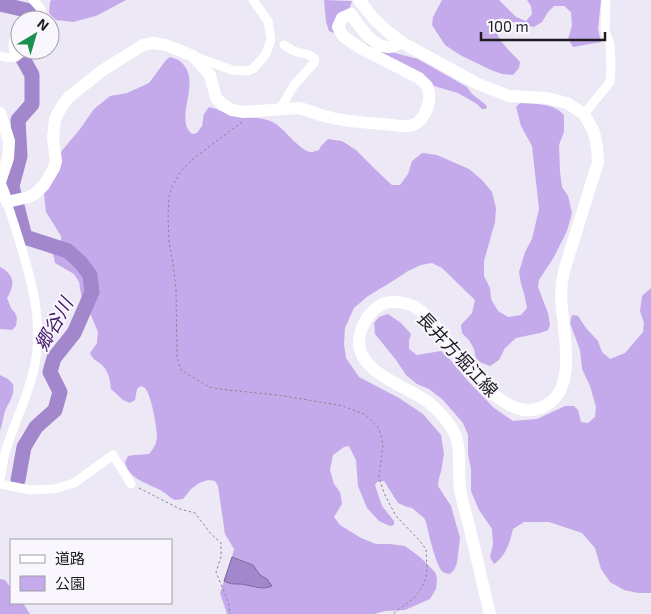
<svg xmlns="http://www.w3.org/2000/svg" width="651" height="614" font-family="'Exo 2','Noto Sans JP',sans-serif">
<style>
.green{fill:#c4aaeb}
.water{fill:#a387cd;stroke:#7b6799}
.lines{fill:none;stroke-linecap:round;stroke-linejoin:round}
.river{stroke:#a387cd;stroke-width:15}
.path{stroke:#8a8790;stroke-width:1;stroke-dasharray:2.5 2.5;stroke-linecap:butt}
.minor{stroke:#fff;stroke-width:9}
.secondary{stroke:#fff;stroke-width:12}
.labels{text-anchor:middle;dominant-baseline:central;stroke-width:4;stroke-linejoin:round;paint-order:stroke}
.street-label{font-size:18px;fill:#1e1c21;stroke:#f9f6fe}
.water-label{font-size:19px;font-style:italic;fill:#441b6d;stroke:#f9f6fe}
</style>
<rect width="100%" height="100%" fill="#ece8f5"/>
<path class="green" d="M52 0H126L96 16 73 22 56 20 49 13 50 1Z
M324 0 352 1 349 10 334 33 329 31 326 22Z
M442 0H499L516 17 526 21 532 14 531 6 527 0H601L598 29 601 42 573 47 568 39 572 26 571 12 564 6H554L548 12 542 22 534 27 521 25 502 18C484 29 511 52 520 62L519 68 513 75 502 74 491 70 460 55 445 45 432 25 433 17Z
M370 43 391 52 418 59 467 87 472 94 486 105 487 108 485 109H482L477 104 458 93 434 86 421 76 369 47 367 44Z
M170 57C173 58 178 59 181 62 203 81 173 119 192 134L197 133 202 126 204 114 209 107C219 109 223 113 231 115 245 119 262 115 276 124 285 130 302 153 312 152 313 152 319 150 319 150L321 146 328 139 342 141 356 150 379 173 392 185H400L408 174 412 161 422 153 437 155 469 169 482 180 492 192 496 208 495 222 484 261V276L490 288 491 299 498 311 508 317 521 315 527 308 524 293 521 284 519 272 525 252 532 239 539 209 532 146 521 126 516 107 520 103C535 104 554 103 564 115V132L559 145 560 172 562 187 568 196 572 213 567 231 554 257 539 280 538 287 548 313 550 325 548 330 540 333 516 338 505 348 499 360 490 366 480 362 476 358 474 349 469 340 462 333 461 325 472 313 475 300 442 268 432 263 421 265 408 271 396 279 368 296 354 308 345 328 344 344 346 358 359 377 399 398 423 414 441 435 444 454 441 472 439 478 438 486 451 506 460 538 457 563 454 570 450 574C448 574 444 573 443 572 436 567 428 531 426 522L424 518 412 508 407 507 398 503 384 481 377 482 375 485 382 506 394 521V525L390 526 379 521 367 508 358 486 356 460 349 446 344 447 333 455 330 470 334 484 340 492 342 504 334 517 340 525 361 538 376 544H390L405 546 420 557 435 572 437 578 436 589 430 599 405 610 385 611 374 614H227L220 593 224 581 231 584H241L256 588 267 579 260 575 253 565 232 557 234 549 225 534 218 486 215 481 208 480 199 483 191 489 183 499 175 500C170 498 167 494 162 491 148 483 129 480 125 462L128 456 135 455 149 454C153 449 157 444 157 436 157 427 151 394 145 388 144 387 142 387 141 386L137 389 135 400 130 403 123 400 111 389C110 380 109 372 102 365 96 359 95 363 90 353L97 343 98 332 90 313 82 300 79 282 74 274 55 263 53 254 61 242V236L46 212 44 194 50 165 80 129 94 109 110 96 127 93 149 83 166 60Z
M0 267C15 275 15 285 7 298L11 308 15 313 17 318 16 326 12 330 0 329Z
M651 288V593H638L624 590 610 582 601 569 595 548 582 533 549 522H524L513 529C510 542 506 556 494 564L490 557 493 544 492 529 479 510 471 491V469L468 454V435L463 423 443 400 429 389 417 384 406 375 396 360 375 334 374 323 379 317 388 314 401 323 411 334 409 341V349L417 355 441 351 447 356 468 381 494 408 513 421 537 419 565 406H574L578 410 581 422 588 423 595 417 596 407 590 386 582 369 580 350 570 323 572 315 578 316 586 328 598 341 602 352 610 359 625 353 643 332 644 323 640 311 642 296Z
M0 375 8 379 13 384C15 395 9 402 5 411 3 418 2 425 0 431Z
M0 579 5 580 11 588V603H23L30 614H0Z"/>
<path class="water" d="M232 557 253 565 260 575 267 579 272 586C261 591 251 585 240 584 233 584 230 584 224 581Z"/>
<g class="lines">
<path class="river" d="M0 4 30 11 35 16 33 20
M18 480 24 447 36 427 55 410 60 392 50 372 54 358 74 333 92 292 90 275 81 263 68 251 25 237 12 186 20 156 18 120 32 104V75L17 48 20 43"/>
<path class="path" d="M242 122 193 159 181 171 172 187 169 197 168 217 169 243 173 263 176 290 177 357 181 370 209 387 220 389 285 396 343 406 364 414 378 427 381 436 383 445 379 477 384 493 396 516 419 540 426 549 427 569 426 578 422 587 415 597 393 614
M139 488 180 509 195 513 211 534 221 543V557L216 572 228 601 230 614"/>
<path class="minor" d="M33 0C40 8 43 9 41 20
M0 56C12 59 16 59 24 50
M16 57C10 46 14 39 19 29
M196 57 232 70 247 71 254 68 266 54 271 40 268 21 253 0
M280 109 294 85 314 63 315 59 309 55 294 51 284 45
M584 114 610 82 611 68 610 44 605 31 606 0
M0 479C2 470 3 461 5 453 13 426 26 400 33 373 48 315 24 257 7 202
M0 484 30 490 54 489 74 483 113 455 131 484"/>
<path class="secondary" d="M359 0 374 19 386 30 401 42 478 84 509 96 547 98 567 103 584 114 594 132 597 147 598 162 564 271C562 280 561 288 561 297 562 326 577 381 551 402 501 441 451 332 418 309 411 304 402 302 393 302 384 302 377 306 371 313 364 321 360 329 359 340 357 372 406 386 428 402 436 408 443 416 449 424 464 443 457 467 460 489 462 503 467 516 470 530 477 558 483 586 490 614
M0 113 9 141 8 158 0 182
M0 184 7 202 29 197 36 193 44 185 54 168 56 161 53 138 55 119 62 106 69 97 103 70 143 45 153 43 166 45 193 56 210 75 216 98 222 104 232 110 244 112 299 108C309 110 318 115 328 117 346 122 363 122 381 124 390 124 400 127 408 126 425 125 433 100 427 86 425 83 421 81 419 78L360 48 343 36 338 27 342 18 351 14C359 26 374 49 390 47 394 47 398 44 401 42"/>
</g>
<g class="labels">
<g class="street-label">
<text transform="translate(458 354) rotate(47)">長井方堀江線</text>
</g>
<g class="water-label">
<text transform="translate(53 324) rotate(-61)">郷谷川</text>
</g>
</g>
<rect x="10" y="539" width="162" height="65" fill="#f9f6fe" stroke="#a19fa6"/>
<rect x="20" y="555" width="25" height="8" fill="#ffffff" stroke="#a19fa6"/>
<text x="55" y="564" font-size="15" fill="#1e1c21">道路</text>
<rect x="20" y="576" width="25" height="15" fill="#c4aaeb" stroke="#a19fa6"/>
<text x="55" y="589" font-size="15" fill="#1e1c21">公園</text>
<g transform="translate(35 35) rotate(38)"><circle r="24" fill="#f9f6fe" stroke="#a19fa6"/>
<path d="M0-4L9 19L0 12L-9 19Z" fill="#1a924d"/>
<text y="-8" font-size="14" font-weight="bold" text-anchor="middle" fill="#1e1c21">N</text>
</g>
<path d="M481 32v8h124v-8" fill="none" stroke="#1e1c21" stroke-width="2.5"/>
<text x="488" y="32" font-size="15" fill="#1e1c21" stroke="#f9f6fe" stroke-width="4" paint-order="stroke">100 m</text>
</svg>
